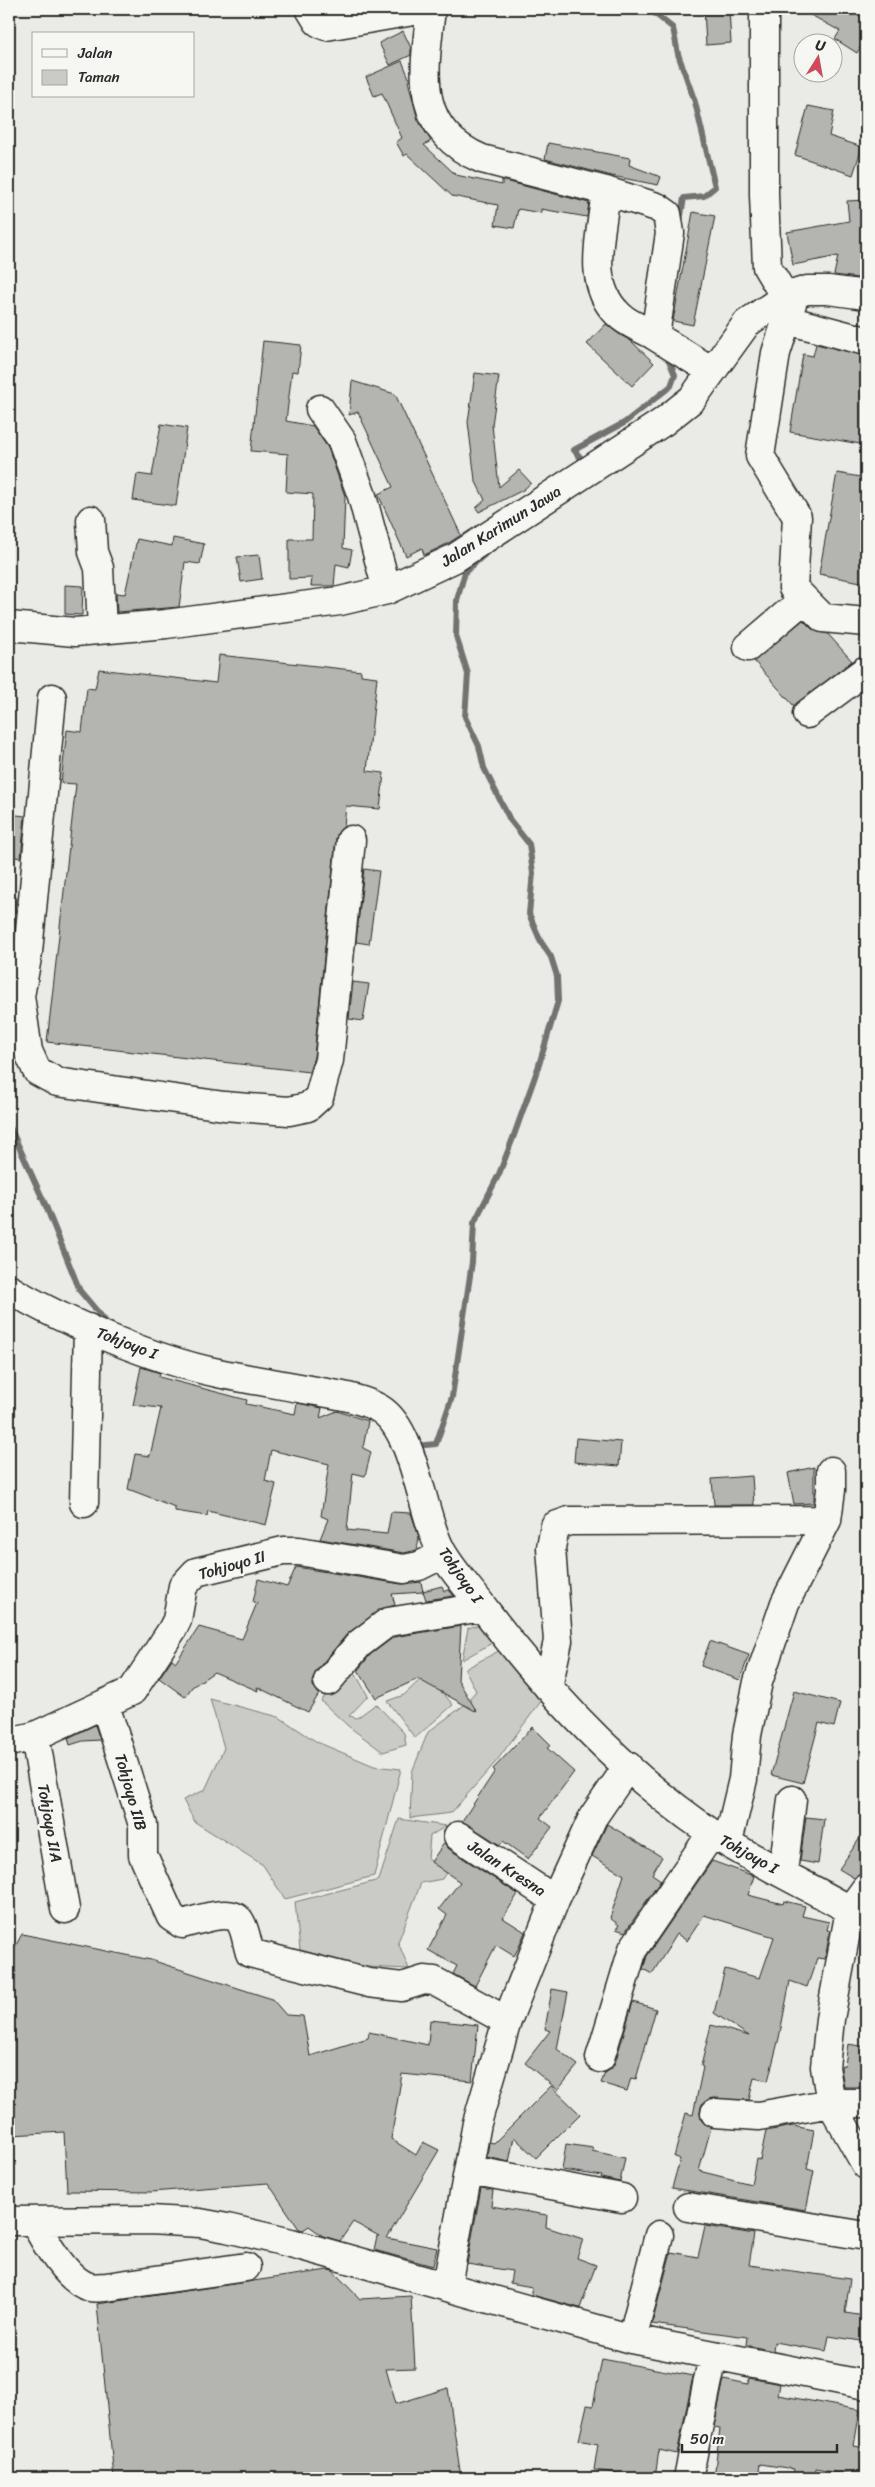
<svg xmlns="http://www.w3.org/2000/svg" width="875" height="2487" font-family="Sriracha,sans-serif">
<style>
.green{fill:#cacac7;stroke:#7a7a79}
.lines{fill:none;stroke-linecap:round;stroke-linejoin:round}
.stream{stroke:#727270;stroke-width:6}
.building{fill:#b4b4b1;stroke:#2b2b2b}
.minor-casing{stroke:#2b2b2b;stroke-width:31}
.minor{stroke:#f6f6f2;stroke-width:28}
.labels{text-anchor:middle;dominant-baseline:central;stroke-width:5;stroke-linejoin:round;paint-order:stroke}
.street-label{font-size:16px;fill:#2b2b2b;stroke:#f6f6f2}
</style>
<rect width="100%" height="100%" fill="#eaeae6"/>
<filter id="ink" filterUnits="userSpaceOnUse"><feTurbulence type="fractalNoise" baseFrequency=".02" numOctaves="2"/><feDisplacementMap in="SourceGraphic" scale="10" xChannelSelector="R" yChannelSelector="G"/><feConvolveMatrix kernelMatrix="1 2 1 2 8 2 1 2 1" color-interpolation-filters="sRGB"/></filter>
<g filter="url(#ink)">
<path class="green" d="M489 1622 499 1639 462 1660 468 1628Z
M506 1647 542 1700 495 1763 451 1813 410 1818 412 1772 428 1732 463 1706 476 1691 465 1669Z
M350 1664 368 1696 349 1716 357 1718 376 1704 404 1733 406 1745 383 1752 348 1726 321 1701Z
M423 1677H430L453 1705 415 1738 387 1701 404 1695Z
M210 1699 279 1717 317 1742 374 1766 401 1769 374 1876 285 1899 263 1865 195 1822 183 1800 205 1790 224 1748Z
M399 1819 446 1826 430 1836 428 1859 447 1871 442 1879 421 1883 398 1942 409 1969 366 1967 300 1950 295 1902 379 1880Z"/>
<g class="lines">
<path class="stream" d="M649 9 673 28 678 54 695 102 715 187 704 196 684 198 680 221
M586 464 574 450 624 423 671 386 675 375 666 353
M9 1125 45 1204 80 1291 107 1323 112 1325
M415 1446 436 1444 452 1397 472 1262 474 1223 499 1174 513 1138 538 1068 558 1001 557 976 551 957 541 942 529 914 533 873 529 844 510 820 484 768 479 746 465 717 468 674 456 636 457 600 465 572 485 554"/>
</g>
<path class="building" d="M704 9H729L731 43 706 45Z
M800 9H866V37L857 53 835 39 840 31Z
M403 31 411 48V55L390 65 379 43Z
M402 61 410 80 408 81 418 120 431 141 424 145 456 175 502 185V180L589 203 587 217 541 209V213L518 209 514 228 495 225 498 205 452 196 407 154 404 156 396 142 402 138 382 93 374 96 366 77Z
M808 106 834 111 829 136 862 147 853 175 795 155Z
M548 143 630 158 629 165 661 177 658 185 612 176 545 159Z
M866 200V279L834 275 838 256 793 265 787 232 849 221 847 201Z
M693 212 715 216 693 325 673 321Z
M606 324 631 341 654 363 632 386 587 344Z
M263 341 301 345 298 372 292 371 286 421 313 426 328 448 345 496 343 548 352 550 349 567 336 564 334 586H311L312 578 289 579V539H312L313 494 286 492 288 454 251 451Z
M816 344 866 356V445L790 432 803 354 813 356Z
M475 373 499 376 492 425 499 487 519 470 531 483 523 490 479 512 476 508 485 500 475 480 468 422Z
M352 381 395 394 461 535 447 544 424 555 422 548 406 556 378 494 393 487 358 412 349 415Z
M161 424 187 428 176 506 133 500 137 474 152 476Z
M837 473 866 478V583L819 574Z
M173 538 204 544 200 564 185 562 179 607 117 612 116 593 125 594 137 539 172 546Z
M259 555 262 579 241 582 237 557Z
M65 585 83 586 82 615 65 614Z
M803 620 812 629 828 634 852 661 794 706 754 661Z
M219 655 361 671V675L377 677 367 771 384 773 380 809 346 806 344 826 336 838 314 1057 309 1072 47 1042 76 784 61 783 67 730 82 732 87 688 95 689 99 669 216 683Z
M9 814 25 816 21 858 9 856Z
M364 869 379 871 369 944 356 942Z
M9 897 17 898 10 963 9 962Z
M353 982 369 984 363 1021 349 1019Z
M141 1367 160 1373 159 1377 247 1400 246 1404 295 1414 297 1403 322 1408 320 1418 337 1411 368 1421 363 1448 371 1452 365 1476 353 1473 347 1530 387 1534 391 1512 411 1513 419 1537 417 1550 404 1553 320 1539 328 1519 321 1516 329 1464 271 1450 265 1481 276 1484 266 1525 208 1511 207 1516 175 1511V1507L128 1489 135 1454 150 1456 161 1408 133 1405Z
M576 1438 621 1442 619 1466 574 1462Z
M814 1467V1503L794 1504 788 1473Z
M752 1476 754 1505H714L712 1479Z
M296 1567 401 1584 421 1582 423 1592 392 1594 395 1605 379 1610 347 1634 316 1671 313 1679V1686L319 1694 308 1712 257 1687 258 1691 214 1672 192 1687 185 1697 159 1678 172 1659 176 1662 199 1627 242 1639 257 1603 253 1602 258 1579 287 1587Z
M442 1586 444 1591 449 1590 454 1596 426 1600 423 1591Z
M461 1626 458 1680 477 1712 418 1679 376 1698 358 1670 370 1655 394 1637Z
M710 1641 749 1655 740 1680 701 1666Z
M794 1691 840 1703 834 1727 819 1723 803 1783 771 1775Z
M95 1725 100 1740 83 1741 70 1745 68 1738Z
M533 1727 551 1745 547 1748 574 1772 540 1818 552 1827 528 1859 503 1841 500 1845 462 1821 495 1771 493 1769Z
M806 1817 824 1819 818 1864 800 1861Z
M607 1824 662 1857 652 1874 661 1880 625 1932 616 1929 619 1925 610 1918 624 1875 592 1856Z
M866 1829V1873L854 1878 839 1869Z
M444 1843 449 1849 518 1894 503 1918 525 1932 519 1947 514 1956 496 1945 475 1986 453 1974 457 1966 428 1950 447 1915 439 1909 460 1882 431 1862Z
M712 1861 754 1876 748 1895 783 1904 784 1901 805 1906 802 1916 829 1922 827 1930 830 1931 825 1959 817 1958 807 1987 790 1981 779 2038 768 2081 754 2078 749 2100 709 2099 702 2104 700 2111 701 2120 711 2128 699 2171 751 2184 756 2159 760 2160 766 2131 793 2126 814 2130 807 2169 814 2171 806 2210 672 2188 680 2159 674 2157 686 2113 693 2115 703 2067 701 2066 711 2025 749 2036 714 2013 725 1969 760 1978 774 1937 704 1915 687 1941 677 1934 652 1974 643 1969 647 1956Z
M22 1934 151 1960 272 1999 286 2015 303 2016 310 2056 368 2038 369 2032 428 2045 430 2020 478 2025 472 2081 402 2074 391 2139 416 2155 423 2142 439 2150 387 2238 437 2248 433 2266 374 2250 377 2236H379L353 2222 340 2241 323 2236 309 2226 303 2230 299 2229 268 2183 151 2192 67 2191 64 2132 11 2135 9 2120V1958Z
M552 1989 568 1992 557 2049 578 2065 558 2090 525 2063 550 2031 545 2029Z
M633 2002 656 2009 636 2079 631 2078 627 2091 601 2083 605 2073 611 2069 615 2063Z
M848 2044 866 2047V2087H844L841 2068 842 2065H845Z
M551 2086 580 2114 536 2158 514 2137 509 2162 487 2157 489 2142 494 2143Z
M566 2144 593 2148 592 2151 625 2158 620 2182 601 2178 602 2176 562 2170Z
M481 2188 493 2190 491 2206 547 2215 546 2227 583 2239 577 2258 596 2265 580 2308 532 2295V2287L510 2283 512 2271 467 2264Z
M705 2226 754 2234 749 2265 850 2279 845 2313 865 2316 861 2341 829 2336 826 2351 774 2342 773 2351 746 2345 747 2337 652 2324 671 2252 698 2257Z
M328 2270 333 2271 360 2299 411 2296 415 2368 386 2369 396 2404 448 2388 461 2478H114L97 2304Z
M602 2359 693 2376 677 2454 659 2450 655 2478 594 2470 598 2444 579 2440 587 2405 593 2406Z
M749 2378 780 2384 778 2395 860 2410 854 2446 866 2448V2478L815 2469 814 2478H793L794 2469 760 2464 758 2477 741 2474 740 2478H714L720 2428 714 2427 724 2379 748 2384Z"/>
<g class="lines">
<defs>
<path id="minor" d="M310 9 318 22 326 26 425 9
M431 9C424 72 412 129 482 159L606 191 657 207 667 214 670 233 655 336 712 371
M764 9V195L767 267 785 297
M606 191C602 231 585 283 618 314 627 324 644 329 655 336
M795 294 776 353 760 456 797 517 793 588 823 618 866 622
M787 320 866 341
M320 409 342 441 362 496 387 590
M91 520 93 552 99 568 102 629
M9 626 75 632 166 624 340 601 387 590 455 558 663 422 692 399 747 323 785 297 807 290H828L866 295
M748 647 803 600
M807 714 866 670
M20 996 28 1051 37 1071 57 1082 224 1106 289 1111 308 1107 319 1097 329 1060 351 840
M9 1000 20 996 28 952 52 698
M9 1289C64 1322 155 1360 218 1373 251 1380 284 1385 316 1391 337 1395 362 1398 380 1409 416 1431 421 1517 443 1554 455 1574 472 1592 486 1611 549 1694 623 1773 710 1832 752 1860 805 1884 850 1910
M84 1503 88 1328
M328 1681 359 1644 388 1622 483 1607
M548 1687 558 1641 551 1548 555 1526 569 1521 827 1520
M105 1705 143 1825V1855L171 1917 182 1924C196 1921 233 1906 241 1923 246 1932 247 1944 250 1953L369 1983 402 1987 424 1980 434 1981 507 2021
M35 1736 65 1909
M9 1742 35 1736 132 1691 172 1630 177 1620 183 1586 196 1572 283 1551H299L404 1569 419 1566 443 1554
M458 1836 555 1900
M728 1842 743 1779 747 1735 758 1682 785 1603 827 1520 831 1490V1471
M783 1872 792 1800
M866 1888 850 1910 830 2019 825 2067 831 2103 866 2165
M600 2058 633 1949 712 1833
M715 2113 759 2116 831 2103H866
M469 2170 622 2198
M688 2207 866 2236
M9 2221 150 2220 200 2223 227 2228 291 2243 632 2339 866 2385
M35 2222C44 2241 68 2282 90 2287 95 2288 101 2287 106 2287L246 2267
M447 2285 477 2123 507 2021 555 1900 593 1817 628 1766
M632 2339 659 2235
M688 2478 713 2356"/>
</defs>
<use href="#minor" class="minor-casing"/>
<use href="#minor" class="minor"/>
</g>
</g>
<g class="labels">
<g class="street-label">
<text transform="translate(501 526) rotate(-32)">Jalan Karimun Jawa</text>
<text transform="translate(127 1343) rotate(21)">Tohjoyo I</text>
<text transform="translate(232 1565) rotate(-16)">Tohjoyo II</text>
<text transform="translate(461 1575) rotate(55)">Tohjoyo I</text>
<text transform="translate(131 1792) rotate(74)">Tohjoyo IIB</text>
<text transform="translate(50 1823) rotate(80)">Tohjoyo IIA</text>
<text transform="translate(749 1854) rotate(29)">Tohjoyo I</text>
<text transform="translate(507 1868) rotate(33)">Jalan Kresna</text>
</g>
</g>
<rect width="875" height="2487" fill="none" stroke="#f6f6f2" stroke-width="30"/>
<rect x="15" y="15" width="845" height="2457" fill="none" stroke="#2b2b2b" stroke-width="2" filter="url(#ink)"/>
<rect x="32" y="32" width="162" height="65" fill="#f6f6f2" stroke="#a5a5a2"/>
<rect x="42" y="49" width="25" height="8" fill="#f6f6f2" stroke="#a5a5a2"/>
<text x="78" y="58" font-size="15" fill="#2b2b2b">Jalan</text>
<rect x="42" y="70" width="25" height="15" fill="#cacac7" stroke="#a5a5a2"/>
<text x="78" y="82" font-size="15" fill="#2b2b2b">Taman</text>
<g transform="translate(818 58) rotate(11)"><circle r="24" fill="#f6f6f2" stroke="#a5a5a2"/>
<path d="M0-4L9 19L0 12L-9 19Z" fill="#d1495b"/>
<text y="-8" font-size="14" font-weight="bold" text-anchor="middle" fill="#2b2b2b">U</text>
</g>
<path d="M682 2444v8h155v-8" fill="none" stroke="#2b2b2b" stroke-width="2.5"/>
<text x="690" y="2444" font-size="15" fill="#2b2b2b" stroke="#f6f6f2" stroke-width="4" paint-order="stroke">50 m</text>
</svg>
